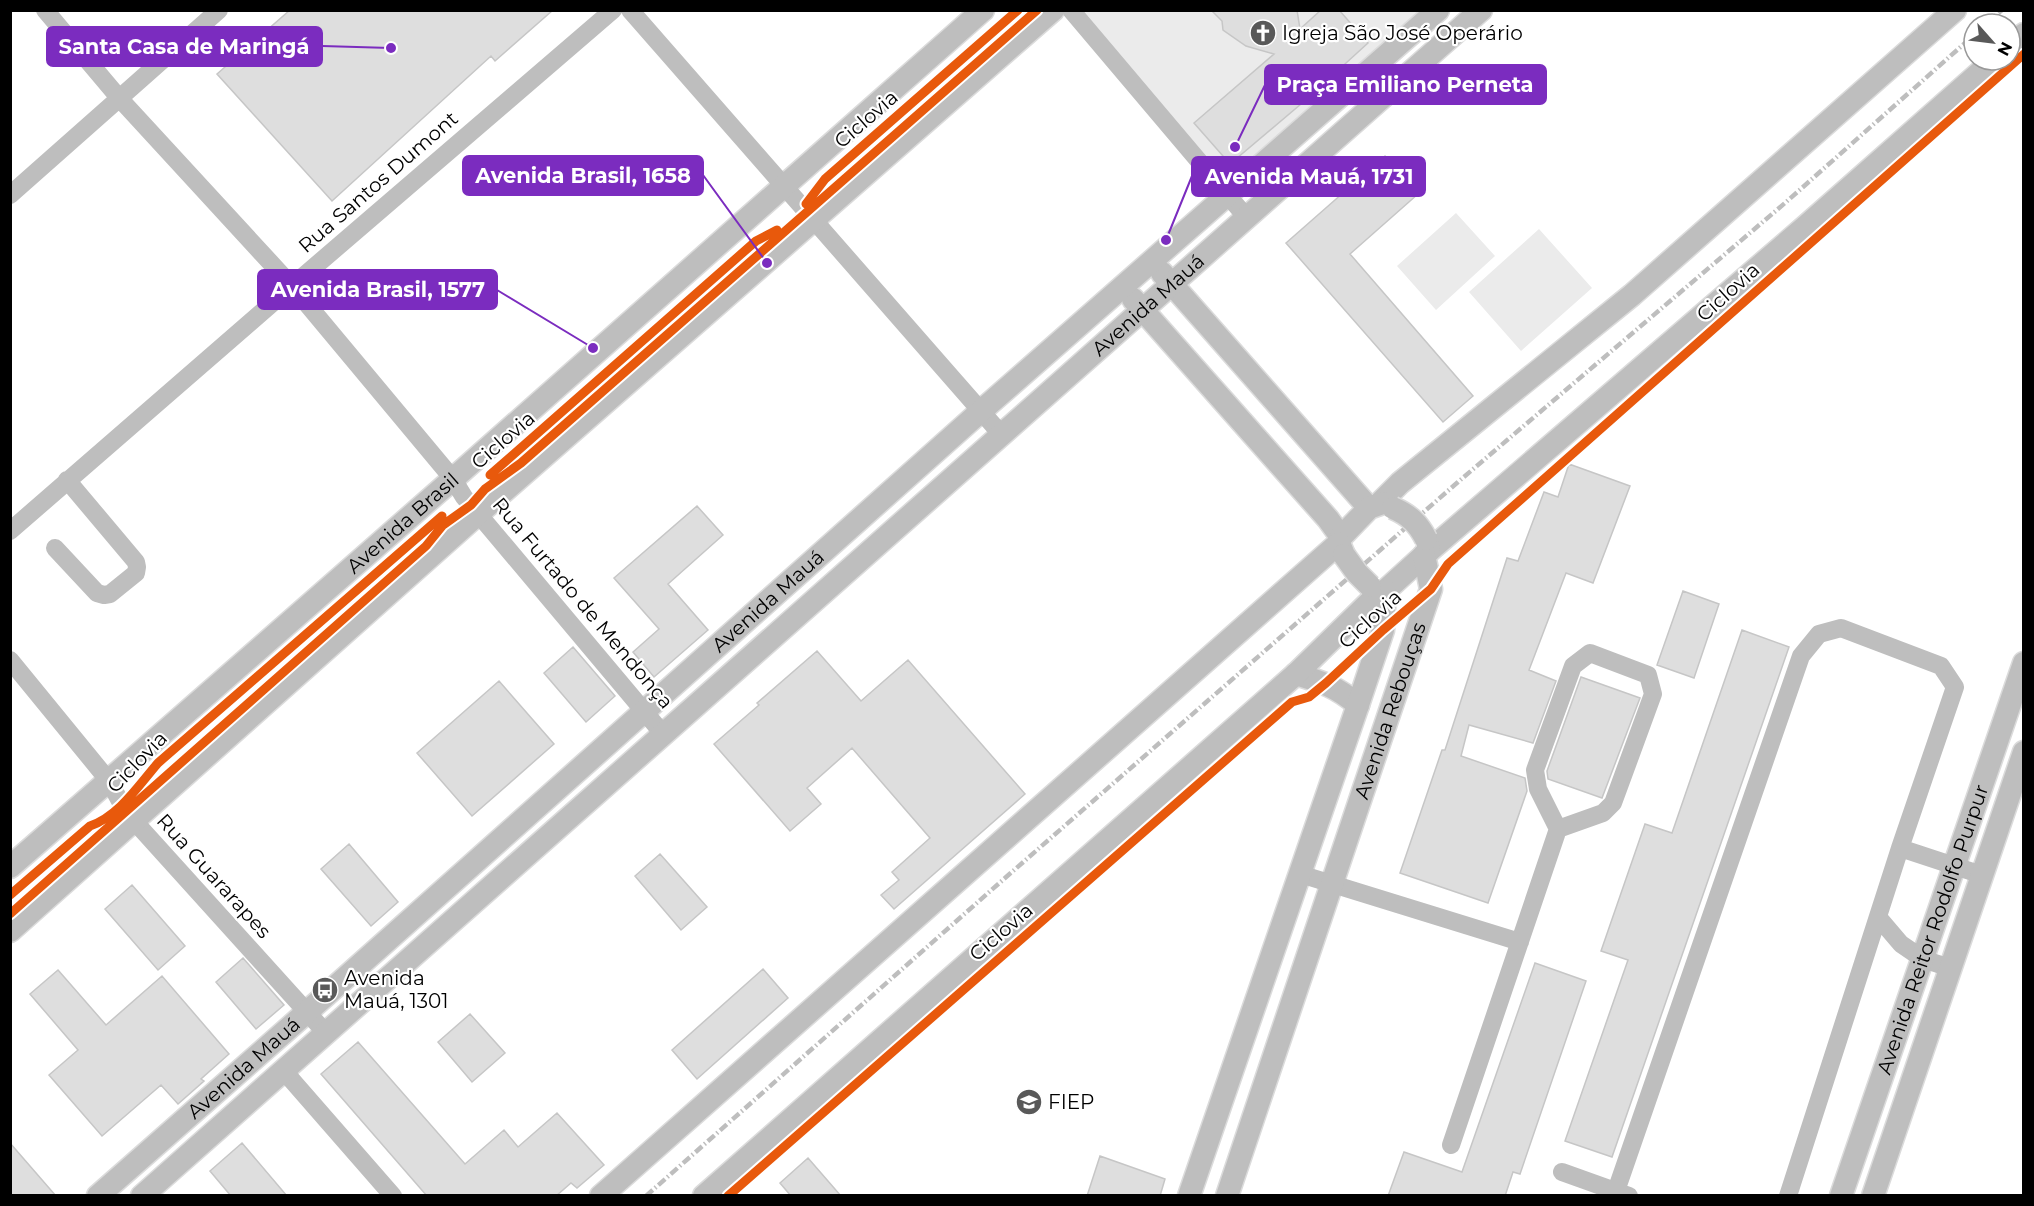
<svg xmlns="http://www.w3.org/2000/svg" width="2034" height="1206" font-family="Montserrat,sans-serif">
<style>
.green{fill:#ebebeb}
.building{fill:#dedede;stroke:#c6c6c6;stroke-width:1.5}
.lines{fill:none;stroke-linecap:round;stroke-linejoin:round}
.major-casing{stroke:#dbdbdb;stroke-width:25}
.minor{stroke:#bebebe;stroke-width:18}
.major{stroke:#bebebe;stroke-width:22}
.rail{stroke:#bebebe;stroke-width:4.5;stroke-dasharray:9 3 1.5 3;stroke-linecap:butt}
.major-bridge-casing{stroke:#dbdbdb;stroke-width:25;stroke-linecap:butt}
.major-bridge{stroke:#bebebe;stroke-width:22}
.cycleway-casing{stroke:#fff;stroke-width:13}
.cycleway{stroke:#e8590c;stroke-width:9}
.labels{text-anchor:middle;dominant-baseline:central;stroke-width:4.5;stroke-linejoin:round;paint-order:stroke}
.poi-label{font-size:20px;fill:#000;stroke:#fff;text-anchor:start}
.street-label{font-size:20px;fill:#000;stroke:#fff}
.leader{fill:none;stroke:#7b2cbf;stroke-width:2}
.callout-dot{fill:#7b2cbf;stroke:#fff;stroke-width:2}
.callout{fill:#7b2cbf;stroke:#7b2cbf;stroke-width:2}
.callout-label{font-size:21px;text-anchor:middle;font-weight:bold;fill:#fff}
</style>
<rect width="100%" height="100%" fill="#fff"/>
<path class="green" d="M1071 11H1438L1227 195Z
M1456 213 1495 256 1436 310 1397 266Z
M1539 229 1592 288 1521 351 1469 292Z"/>
<path class="building" d="M290 10H553L495 61 491 56 332 201 217 74Z
M1211 10H1297L1300 29 1321 10H1339L1368 43 1301 104 1230 164 1194 123 1274 54 1246 46 1223 30 1222 21Z
M1385 156 1418 194 1350 254 1473 396 1443 422 1286 243Z
M1569 464 1630 486 1593 583 1566 573 1529 670 1556 681 1533 743 1469 725 1461 756 1525 778 1527 791 1488 903 1400 873 1442 750H1445L1507 558 1518 561 1544 492 1558 497Z
M697 506 723 535 668 584 708 630 654 677 633 652 659 629 614 578Z
M1683 591 1719 604 1694 678 1657 665Z
M1742 630 1789 647 1612 1157 1565 1141 1628 960 1601 951 1645 824 1672 833Z
M573 647 615 696 586 722 544 673Z
M817 651 861 701 908 660 1025 794 894 909 881 895 899 880 892 872 930 838 852 748 807 788 821 804 790 831 714 744 759 705 757 703Z
M1581 677 1640 698 1602 798 1548 779 1547 771Z
M499 681 554 744 472 816 417 753Z
M349 844 398 902 371 926 321 869Z
M660 854 707 907 681 930 635 876Z
M132 885 185 946 158 970 105 909Z
M243 958 284 1005 256 1029 216 982Z
M1535 963 1586 981 1520 1174 1513 1172 1505 1196H1388L1404 1152 1462 1172Z
M763 969 788 998 697 1079 672 1050Z
M58 970 106 1025 162 976 229 1054 201 1079 204 1081 178 1104 161 1085 102 1136 49 1075 78 1050 30 994Z
M470 1014 505 1053 472 1082 438 1042Z
M358 1042 465 1164 504 1130 518 1147 557 1113 604 1165 577 1188 571 1183 556 1196H427L321 1074Z
M10 1143 56 1196H10Z
M242 1143 287 1196H231L210 1171Z
M1100 1156 1165 1179 1160 1196H1087Z
M808 1158 841 1196H791L780 1183Z"/>
<g class="lines">
<defs>
<g id="major">
<path d="M2010 46 2024 34"/>
<path d="M1162 273 1369 508"/>
<path d="M1133 299 1328 519 1341 537 1339 543 1344 555"/>
<path d="M1381 502 1400 483 1632 295 1955 10"/>
<path d="M1341 537 1369 508 1383 503"/>
<path d="M1429 551 1806 226 1994 60"/>
<path d="M1385 591 1429 551 1428 546"/>
<path d="M1296 674C1322 682 1337 687 1358 705"/>
<path id="s1" d="M10 867 453 479 983 10"/>
<path d="M10 931 478 514 1053 10"/>
<path id="s2" d="M98 1196 307 1012 981 411 1438 10"/>
<path id="s3" d="M142 1196 1481 10"/>
<path d="M601 1196 1339 543"/>
<path d="M704 1196 1296 674 1378 594"/>
<path d="M1189 1196 1358 705 1383 630 1385 591"/>
<path id="s4" d="M1227 1196 1431 589 1424 555"/>
<path id="s5" d="M1841 1196 2024 663"/>
<path d="M1873 1196 2024 752"/>
</g>
</defs>
<use href="#major" class="major-casing"/>
<path class="minor" d="M45 10 120 99 292 286 453 479 464 497 664 735
M630 10 1001 434
M1071 10 1247 218
M10 195 219 10
M10 531 292 286 613 10
M55 548 97 593 104 595 110 594 136 573 137 567 136 562 67 480
M10 660 109 781 126 812 325 1032
M1300 874 1520 942
M1878 917 1901 944 1923 959 1950 968
M283 1070 393 1196
M1451 1145 1558 829 1603 813 1613 803 1653 694 1648 675 1590 653 1573 666 1535 770 1538 789 1558 829
M1562 1172 1629 1196
M1616 1191 1801 656 1819 634 1841 628 1941 666 1955 687 1900 848
M1788 1196 1900 848 1982 875"/>
<use href="#major" class="major"/>
<path class="rail" d="M1986 24 2002 10
M646 1196 1005 878 1458 482 1785 203 1974 35"/>
<defs>
<path id="major-bridge" d="M1393 508C1409 515 1418 523 1426 539
M1344 555 1357 573 1370 586"/>
</defs>
<use href="#major-bridge" class="major-bridge-casing"/>
<use href="#major-bridge" class="major-bridge"/>
<defs>
<path id="cycleway" d="M806 204 825 179 1018 10
M490 475 756 241 777 230
M10 895 90 826C119 816 138 786 158 763L442 516
M10 914 426 546 443 525 471 505 485 489 521 463 1037 10
M728 1196 1292 702 1309 697 1326 683 1383 630 1431 589 1448 564 2024 54"/>
</defs>
<use href="#cycleway" class="cycleway-casing"/>
<use href="#cycleway" class="cycleway"/>
</g>
<defs>
<symbol id="church-disc" viewBox="-11 -11 22 22"><circle r="9.5" fill="#595959" stroke="#fff"/><path d="M-1.2-6h2.4v3.5h3.3v2.4h-3.3V6h-2.4V-.1h-3.3v-2.4h3.3Z" fill="#fff"/></symbol>
<symbol id="bus-disc" viewBox="-11 -11 22 22"><circle r="9.5" fill="#595959" stroke="#fff"/><path d="M-5-6H5V4H4V6H2V4H-2V6H-4V4H-5ZM-3.5-4V0h7V-4ZM-3.5 1.2v1.5H-2V1.2ZM2 1.2v1.5H3.5V1.2Z" fill="#fff"/></symbol>
<symbol id="university-disc" viewBox="-11 -11 22 22"><circle r="9.5" fill="#595959" stroke="#fff"/><path d="M0-5L7-2L0 1L-7-2ZM-4 1L0 2.5L4 1V4Q0 6-4 4Z" fill="#fff"/></symbol>
</defs>
<g fill-rule="evenodd">
<use href="#church-disc" x="1248" y="18" width="30" height="30"/>
<use href="#bus-disc" x="310" y="975" width="30" height="30"/>
<use href="#university-disc" x="1014" y="1087" width="30" height="30"/>
</g>
<g class="labels">
<g class="poi-label">
<text x="1282" y="33">Igreja São José Operário</text>
<text x="344" y="978">Avenida<tspan x="344" dy="23">Mauá, 1301</tspan></text>
<text x="1048" y="1102">FIEP</text>
</g>
<g class="street-label">
<text transform="translate(866 119) rotate(-41)">Ciclovia</text>
<text transform="translate(378 182) rotate(-41)">Rua Santos Dumont</text>
<text transform="translate(1728 292) rotate(-42)">Ciclovia</text>
<text stroke="none"><textPath href="#s3" startOffset="1344">Avenida Mauá</textPath></text>
<text transform="translate(503 440) rotate(-41)">Ciclovia</text>
<text stroke="none"><textPath href="#s1" startOffset="522">Avenida Brasil</textPath></text>
<text stroke="none"><textPath href="#s2" startOffset="896">Avenida Mauá</textPath></text>
<text transform="translate(583 603) rotate(50)">Rua Furtado de Mendonça</text>
<text transform="translate(1370 619) rotate(-42)">Ciclovia</text>
<text stroke="none"><textPath href="#s4" startOffset="512">Avenida Rebouças</textPath></text>
<text transform="translate(137 762) rotate(-46)">Ciclovia</text>
<text transform="translate(214 876) rotate(48)">Rua Guararapes</text>
<text stroke="none"><textPath href="#s5" startOffset="282">Avenida Reitor Rodolfo Purpur</textPath></text>
<text transform="translate(1001 932) rotate(-41)">Ciclovia</text>
<text stroke="none"><textPath href="#s2" startOffset="194">Avenida Mauá</textPath></text>
</g>
</g>
<path class="leader" d="M391 48L322 46M1235 147L1265 85M767 263L703 175M1166 240L1192 176M593 348L497 290"/>
<g class="callout-dot">
<circle cx="391" cy="48" r="6"/>
<circle cx="1235" cy="147" r="6"/>
<circle cx="767" cy="263" r="6"/>
<circle cx="1166" cy="240" r="6"/>
<circle cx="593" cy="348" r="6"/>
</g>
<g class="callout">
<rect x="47" y="27" width="275" height="39" rx="6"/>
<rect x="1265" y="65" width="281" height="39" rx="6"/>
<rect x="463" y="156" width="240" height="39" rx="6"/>
<rect x="1192" y="157" width="233" height="39" rx="6"/>
<rect x="258" y="270" width="239" height="39" rx="6"/>
</g>
<g class="callout-label">
<text x="184" y="54">Santa Casa de Maringá</text>
<text x="1405" y="92">Praça Emiliano Perneta</text>
<text x="583" y="183">Avenida Brasil, 1658</text>
<text x="1309" y="184">Avenida Mauá, 1731</text>
<text x="378" y="297">Avenida Brasil, 1577</text>
</g>
<rect width="2034" height="1206" fill="none" stroke="#000000" stroke-width="24"/>
<g transform="translate(1992 42) rotate(118)"><circle r="28" fill="#ffffff" stroke="#999999" stroke-width="1.5"/>
<path d="M0-4.5L10 22L0 15L-10 22Z" fill="#595959"/>
<text y="-9" font-size="16" font-weight="bold" text-anchor="middle" fill="#000000">N</text>
</g>
</svg>
